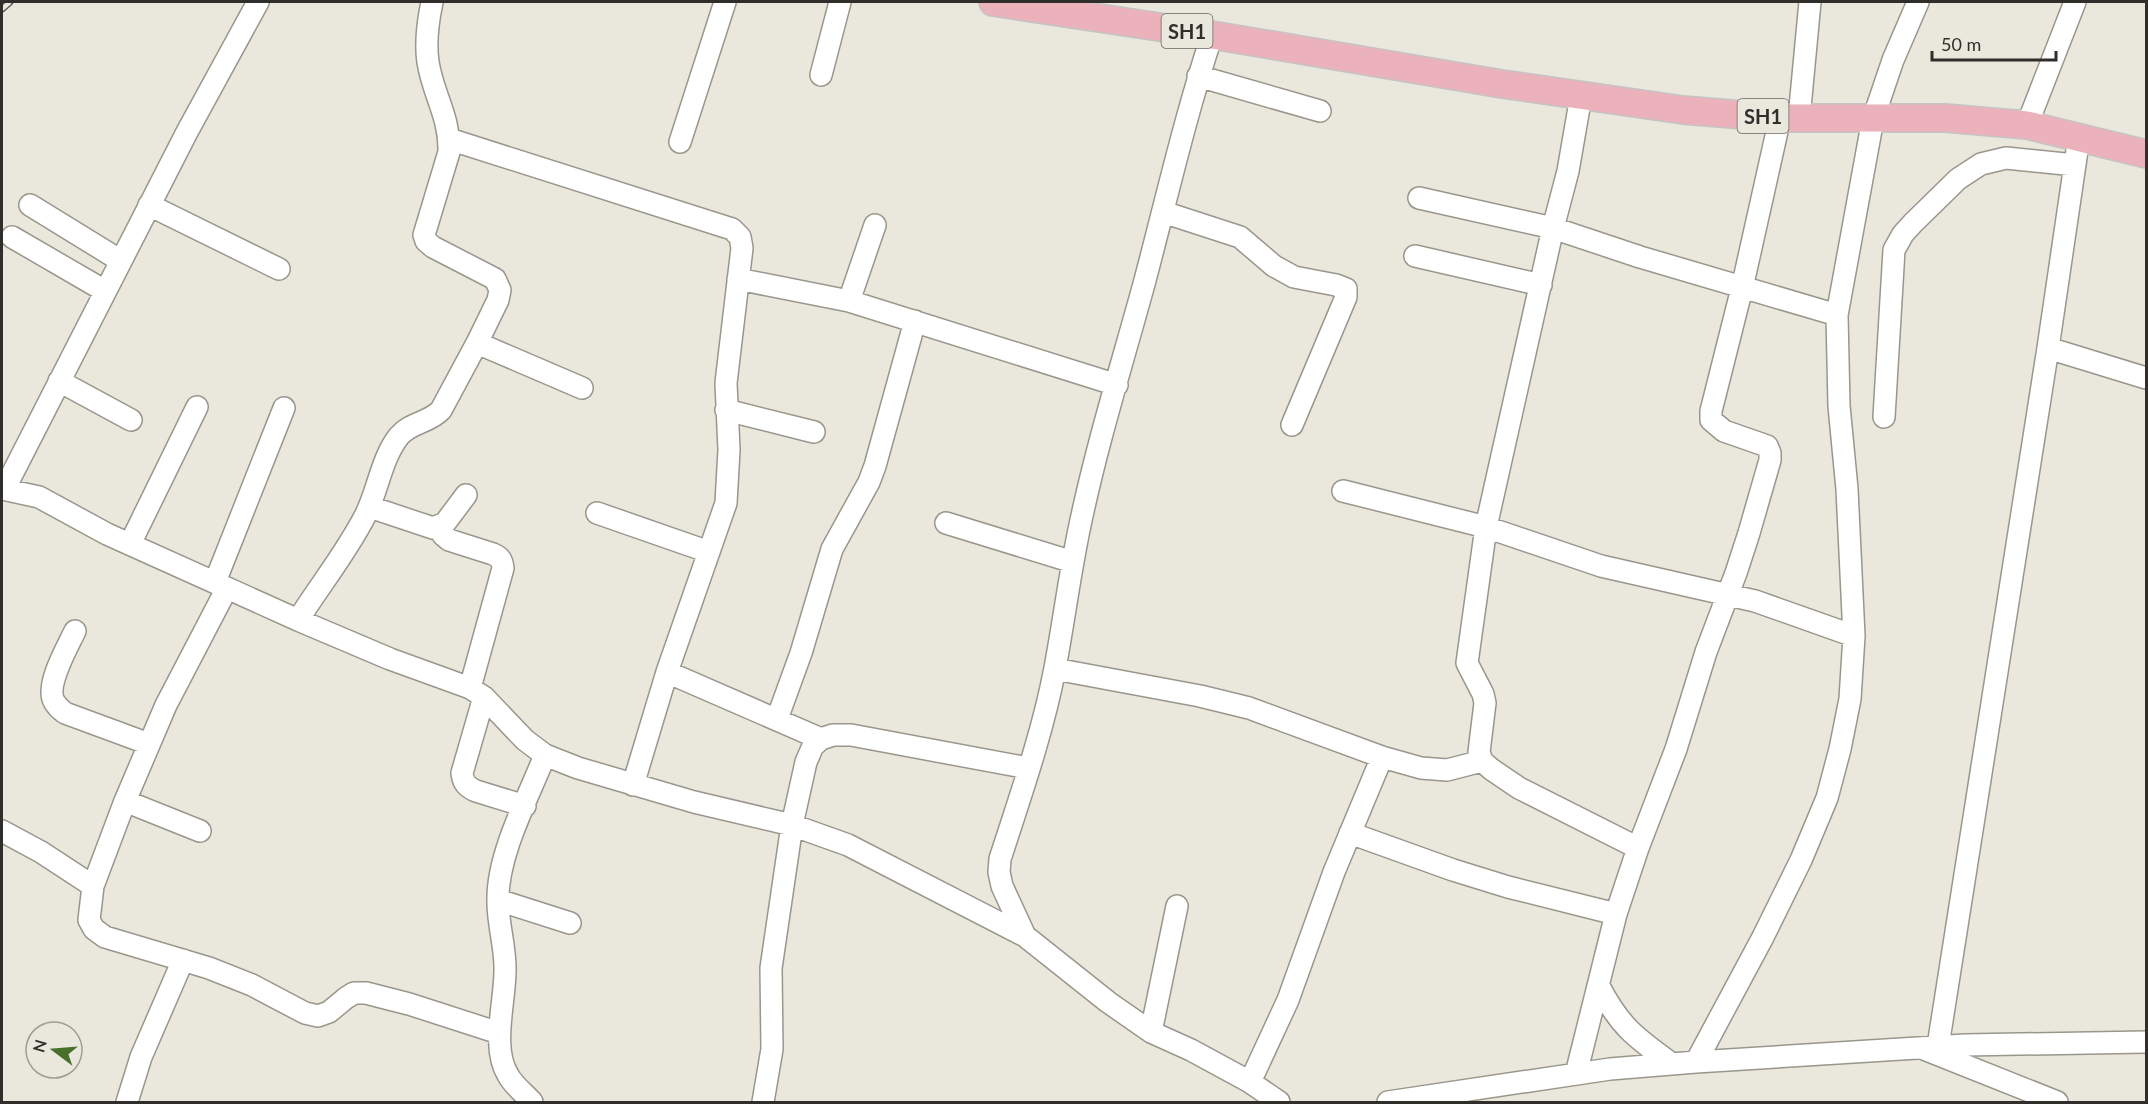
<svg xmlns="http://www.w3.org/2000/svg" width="2148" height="1104" font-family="Lato,sans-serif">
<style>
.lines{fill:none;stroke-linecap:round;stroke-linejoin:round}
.minor-casing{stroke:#99968c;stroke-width:24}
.major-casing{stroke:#c5c4c3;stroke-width:30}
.minor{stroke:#fff;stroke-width:21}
.major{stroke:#ecb2bc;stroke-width:27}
.rail-casing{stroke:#53524c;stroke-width:7}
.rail{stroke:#eae7dc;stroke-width:4.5;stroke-dasharray:14;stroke-linecap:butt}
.labels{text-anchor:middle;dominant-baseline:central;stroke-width:4.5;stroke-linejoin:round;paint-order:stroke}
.shield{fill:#eae7dc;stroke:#67665f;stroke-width:1.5}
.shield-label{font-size:20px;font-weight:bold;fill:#2f2e2a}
</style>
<rect width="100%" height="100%" fill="#eae7dc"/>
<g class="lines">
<defs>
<path id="minor" d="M1212 35C1185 117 1166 201 1144 284 1122 364 1097 444 1080 525 1070 572 1064 620 1055 668 1043 732 1020 797 1000 859L999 872 1002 886 1025 936 1108 1002 1151 1032 1191 1050 1250 1082 1279 1102
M821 75 840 2
M1198 76 1320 111
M1581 96 1568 171 1553 228 1486 527 1467 663 1483 694 1485 703 1479 752 1482 761 1491 769 1519 788 1638 848
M1799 118 1810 2
M2027 125 2075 2
M449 139 732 229 740 237 742 248 726 383 729 450 726 503 667 672 633 785
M680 142 725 2
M1419 198 1553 228 1640 257 1837 315
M30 205 121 261
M149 205 279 269
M1163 212 1240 237 1274 266 1294 277 1336 285 1346 289V297L1292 425
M875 225 849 301 1117 385
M12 237 105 291
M1415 256 1541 285
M738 279 849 301
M477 343 582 388
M2048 348 2146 378
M59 381 131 420
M726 410 814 432
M1884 417 1894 250 1903 234 1913 223 1958 179 1981 164 2006 158 2075 165
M5 488 187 132 258 2
M2 489 39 497 107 534 298 620 390 659 470 688 484 697 525 740 545 755 578 768 694 802 792 825 848 845 1025 936
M1343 491 1486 527 1601 566 1755 601 1854 636
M370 507 433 528 445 523 466 495
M597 513 709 552
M946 523 1073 562
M439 526 443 535 449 540 493 554C500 557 502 560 503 568L470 688
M130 544 197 407
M215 582 284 408
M227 588 166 705 125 801 93 886 89 920 94 929 105 937 209 968 252 985 305 1013 318 1016 329 1012 346 998 354 993H366L409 1004 499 1033
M298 620C320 585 346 553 365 516 378 491 381 459 399 436 411 422 429 423 441 410L477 343 498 300 500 290 495 279 433 247 426 241 424 235 449 152C450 116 433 95 428 62 425 42 428 21 432 2
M75 631C68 646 47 682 53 699 55 705 60 709 65 713L149 744
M1055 669 1200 696 1249 708 1382 757 1421 768 1447 770 1482 761
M667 672 821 739
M484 697 462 773C463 783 467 787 476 791L525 806
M777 719 801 653 832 549 869 482 875 466 915 321
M125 801 200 831
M2 831 41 852 93 886
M1350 833 1453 870 1508 887 1616 914
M498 900 570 923
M1599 986C1620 1027 1636 1038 1672 1064
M1151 1032 1177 906
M1938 1046 2048 348 2079 137
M1924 1049 2057 1102
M1696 1062 1763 937 1801 860 1827 798 1840 749 1850 699 1854 636 1847 489 1839 406 1837 315 1873 119 1893 60 1918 2
M1576 1074 1616 914 1638 848 1676 749 1706 652 1736 573 1749 533 1770 460V453L1767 446 1724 431 1711 420V411L1742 288 1780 118
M1250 1082 1288 1000 1334 872 1382 757
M127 1102 141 1057 183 960
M532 1102C525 1094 513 1085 508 1075 491 1048 505 1002 505 971 506 947 497 923 498 898 498 853 528 798 545 755
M763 1102 772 1049 771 968 792 825 806 762 813 746 821 739 833 735H851L1028 768
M1388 1102 1610 1069 1696 1062 1965 1045 2146 1042"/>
<path id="major" d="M993 2 1212 35 1502 84 1683 110 1780 118H1945L2027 125 2146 154"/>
</defs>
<use href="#minor" class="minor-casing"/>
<use href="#major" class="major-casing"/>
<use href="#minor" class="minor"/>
<use href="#major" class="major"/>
<defs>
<path id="rail" d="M2 9 10 2"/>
</defs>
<use href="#rail" class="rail-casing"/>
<use href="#rail" class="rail"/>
</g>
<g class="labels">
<g class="shield">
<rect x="1161.5" y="14" width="51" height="34" rx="4.5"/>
<rect x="1737.5" y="99" width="51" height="34" rx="4.5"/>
</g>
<g class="shield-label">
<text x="1187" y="31">SH1</text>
<text x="1763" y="116">SH1</text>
</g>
</g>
<rect width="2148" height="1104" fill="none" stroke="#2f2e2a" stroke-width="6"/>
<g transform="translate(54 1050) rotate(286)"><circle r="28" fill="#eae7dc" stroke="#9f9d95" stroke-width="1.5"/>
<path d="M0-4.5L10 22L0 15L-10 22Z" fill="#48702b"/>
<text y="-9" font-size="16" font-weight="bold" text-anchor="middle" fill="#2f2e2a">N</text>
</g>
<path d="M1932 51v9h124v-9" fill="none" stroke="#2f2e2a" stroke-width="3"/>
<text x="1941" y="51" font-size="18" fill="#2f2e2a" stroke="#eae7dc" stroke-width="4.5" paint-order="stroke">50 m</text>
</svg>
